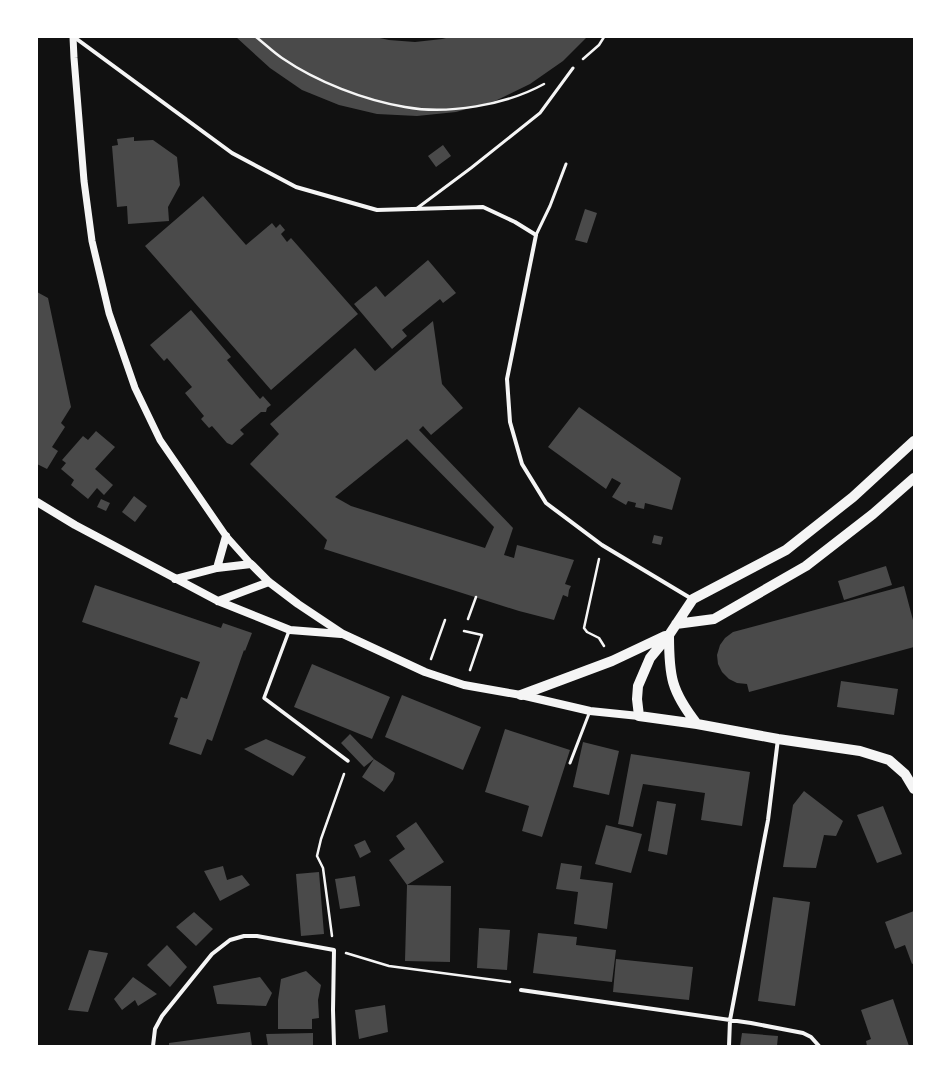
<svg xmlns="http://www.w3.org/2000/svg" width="951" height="1083" font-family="'DejaVu Sans',sans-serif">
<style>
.building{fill:#4a4a4a;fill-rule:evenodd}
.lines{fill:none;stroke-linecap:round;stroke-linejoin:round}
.path{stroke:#f5f5f5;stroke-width:2.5}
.service{stroke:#f5f5f5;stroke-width:3}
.pedestrian{stroke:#f5f5f5;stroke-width:3.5}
.minor{stroke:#f5f5f5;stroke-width:4}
.tertiary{stroke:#f5f5f5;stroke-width:7}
.secondary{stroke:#f5f5f5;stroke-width:8}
.primary{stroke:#f5f5f5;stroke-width:10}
</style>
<rect width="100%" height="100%" fill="#111"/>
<path class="building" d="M236 37H375L389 40 415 42 442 39 450 37H587L563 61 530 84 495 101 456 112 417 116 377 114 339 105 302 90 270 68Z
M134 137V141L153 140 177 157 180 185 168 207 169 221 128 224 127 206 117 207 112 146 118 145 117 139Z
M443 145 451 156 436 167 428 156Z
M203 196 246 245 272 223 276 228 280 224 285 230 281 234 287 242 291 238 358 314 271 390 145 246Z
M585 209 597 213 587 243 575 240Z
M428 260 456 293 443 303 440 299 402 330 407 336 392 349 354 304 376 286 385 297Z
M37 292 48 298 71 407 61 423 65 427 52 447 58 451 47 469 37 464Z
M191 310 231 357 227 360 260 399 263 396 271 405 267 408 266 412H261L240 430 244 434 232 445 227 443 212 426 209 428 201 419 204 416 185 393 192 387 167 358 164 361 150 345Z
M433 321 442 384 463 408 431 435 423 426 419 430 513 528 504 555 514 558 517 545 574 560 565 584 571 586 569 590 568 597 563 595 554 620 519 611 324 549 327 540 250 464 279 434 270 424 355 348 375 371ZM407 439 494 527 485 548 351 506 335 497Z
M579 407 681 478 672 510 645 503 644 509 635 507 636 503 628 501 626 505 612 497 621 483 612 478 606 489 548 447Z
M96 431 115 447 95 469 113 485 104 495 97 488 88 499 71 485 74 480 61 469 66 463 62 460 83 436 88 440Z
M134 496 147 506 135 522 122 512Z
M101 499 110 503 106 511 97 507Z
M654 535 663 537 661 545 652 543Z
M886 566 892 585 844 600 838 581Z
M95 585 221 628 223 623 252 633 245 651 244 650 212 741 207 739 201 755 169 744 178 718 174 717 181 697 187 699 200 662 82 622Z
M904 586 914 624V647L749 692 747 684 737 683 729 679 722 672 718 664 717 655 720 645 725 638 733 632Z
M312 664 390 697 372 739 294 707Z
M841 681 898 689 894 715 837 707Z
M402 695 481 727 463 770 385 737Z
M505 729 570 750 542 837 522 831 529 806 485 792Z
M350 734 374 759 364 767 341 743Z
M266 739 306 757 293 776 244 749Z
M583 742 619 751 609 795 573 787Z
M631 754 750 772 742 826 701 820 705 793 643 784 633 827 618 824Z
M374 759 395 773 393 780 384 792 362 777Z
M804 791 843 821 836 836 824 835 816 868 783 867 793 805Z
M657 801 676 804 667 855 648 851Z
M883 806 902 854 877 863 857 815Z
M416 822 444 862 407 885 451 886 450 962 405 961 407 885 389 860 405 849 396 836Z
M606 825 642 834 631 873 595 864Z
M365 840 371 852 360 858 354 845Z
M561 863 582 866 580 879 613 883 607 929 574 924 578 892 556 889Z
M223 866 227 880 242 875 250 885 220 901 204 871Z
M319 872 324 934 301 936 296 874Z
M355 876 360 906 340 909 335 879Z
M773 897 810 902 795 1006 758 1001Z
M914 911V963L912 964 905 945 895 949 885 922Z
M194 912 213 929 196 946 176 927Z
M479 928 510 930 507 970 477 968Z
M538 933 577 937 576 945 616 950 612 982 533 973Z
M167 945 187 967 170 987 147 965Z
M89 950 108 953 88 1012 68 1010Z
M616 959 693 967 689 1000 613 992Z
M306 971 321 985 318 1000 319 1018 312 1019V1029H278V1000L281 979Z
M133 977 157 994 138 1006 135 1000 122 1010 114 999Z
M260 977 272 993 266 1006 217 1004 213 986Z
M893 999 909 1046H867L866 1041 871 1039 861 1010Z
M385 1005 388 1032 359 1039 355 1010Z
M250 1032 252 1046H169V1043Z
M313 1033V1046H268L266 1034Z
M742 1033 778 1036 777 1046H740Z"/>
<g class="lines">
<path class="path" d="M256 37C265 44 273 52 282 58 317 82 364 100 405 107 447 115 506 105 544 84
M583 59 599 45 604 37
M599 559 584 628 587 632 599 638 604 646
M468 619 476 597
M464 631 482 635 470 670
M431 659 445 620
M332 936 323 868 317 856 321 839 344 774
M346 953 389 966 510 982"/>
<path class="service" d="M416 209 471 168 540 113 573 68
M536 235 550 206 566 164
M570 763 590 711"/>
<path class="pedestrian" d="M289 631 264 698 348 761"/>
<path class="minor" d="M74 37 232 153 296 187 377 210 483 207 515 222 536 235 507 379 510 422 522 464 546 503 602 545 692 599
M521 990 751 1023 803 1033 811 1037 819 1046
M153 1046 155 1029 162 1016 212 954 230 940 244 936H257L334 950 333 1010 334 1046
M729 1046 730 1020 768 820 778 739"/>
<path class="tertiary" d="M73 37 74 58 84 181 92 241 109 313 135 388 160 440 226 536 251 564"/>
<path class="secondary" d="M37 502 75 525 218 601 290 630 341 634
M217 568 226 536
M175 579 217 568 251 564 269 582 298 604 343 634 425 672 464 685 521 695 590 711 639 716
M218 601 269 582"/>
<path class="primary" d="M914 441 853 497 786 550 693 599 669 635 650 658 638 686 637 699 639 716 697 724 778 739 860 751 889 760 905 774 914 789
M676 624 714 619 806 566 873 514 914 478
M669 635C669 676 671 691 697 724
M521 695 612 661 665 636"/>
</g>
<rect width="951" height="1083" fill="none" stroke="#ffffff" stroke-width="76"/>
</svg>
